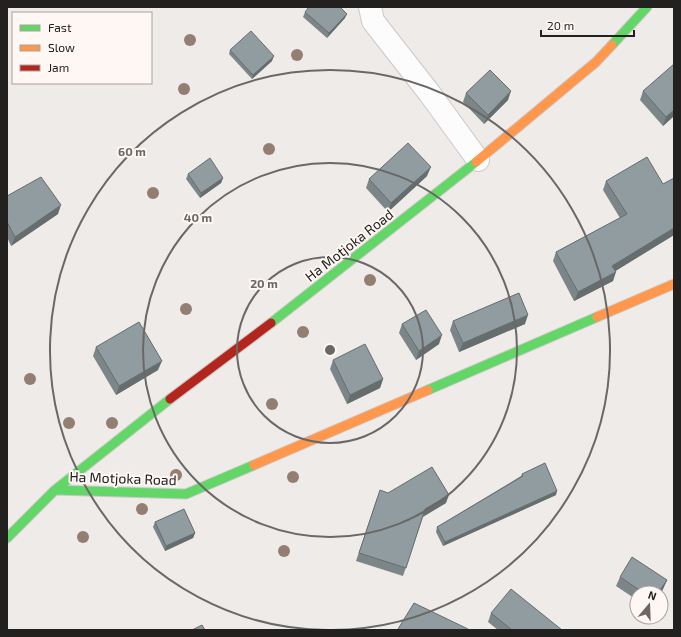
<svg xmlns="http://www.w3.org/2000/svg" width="681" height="637" font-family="'Exo 2',sans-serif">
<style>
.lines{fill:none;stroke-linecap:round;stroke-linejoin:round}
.street-casing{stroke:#ccc9c8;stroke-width:24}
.fast-casing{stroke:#ccc9c8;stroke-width:11}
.slow-casing{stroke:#ccc9c8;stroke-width:11}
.jam-casing{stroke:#ccc9c8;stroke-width:11}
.street{stroke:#fdfcfc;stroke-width:22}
.fast{stroke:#63d668;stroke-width:9}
.slow{stroke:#ff974d;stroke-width:9}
.jam{stroke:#b3261e;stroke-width:9}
.tree{fill:#937e72}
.wall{fill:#7c8689}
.shaded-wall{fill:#656d6f}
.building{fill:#909c9f;stroke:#656d6f}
.ring{fill:none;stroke:#6a6866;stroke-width:2}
.labels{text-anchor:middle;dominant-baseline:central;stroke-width:4;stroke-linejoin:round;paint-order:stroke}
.street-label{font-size:14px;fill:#232120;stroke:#fef7f4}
.centre{fill:#6a6866;stroke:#fef7f4;stroke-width:2}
.ring-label{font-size:12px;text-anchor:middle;font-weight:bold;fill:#6a6866;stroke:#fef7f4;stroke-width:4;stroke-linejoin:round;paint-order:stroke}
</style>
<rect width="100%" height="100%" fill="#efebe9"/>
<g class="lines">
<defs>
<path id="street" d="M370 7 373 21 430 94 478 160"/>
<path id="fast" d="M612 45 647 7
M271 323 476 162
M428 390 597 317
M55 490 186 494 254 465
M7 538 55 490 170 399"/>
<path id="slow" d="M476 162 596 62 612 45
M597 317 674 284
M254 465 428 390"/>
<path id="jam" d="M170 399 271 323"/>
</defs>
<use href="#street" class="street-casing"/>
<use href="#fast" class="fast-casing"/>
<use href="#slow" class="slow-casing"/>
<use href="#jam" class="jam-casing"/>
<use href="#street" class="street"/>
<use href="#fast" class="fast"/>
<use href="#slow" class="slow"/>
<use href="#jam" class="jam"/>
</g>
<g class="tree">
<circle cx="190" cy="40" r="6"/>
<circle cx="297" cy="55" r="6"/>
<circle cx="184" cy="89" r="6"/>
<circle cx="269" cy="149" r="6"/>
<circle cx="153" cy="193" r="6"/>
<circle cx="370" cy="280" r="6"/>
<circle cx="186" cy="309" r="6"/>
<circle cx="303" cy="332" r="6"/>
<circle cx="30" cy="379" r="6"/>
<circle cx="272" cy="404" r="6"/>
<circle cx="69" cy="423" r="6"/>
<circle cx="112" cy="423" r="6"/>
<circle cx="176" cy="475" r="6"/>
<circle cx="293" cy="477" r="6"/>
<circle cx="142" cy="509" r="6"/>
<circle cx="83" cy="537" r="6"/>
<circle cx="284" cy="551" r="6"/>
</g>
<path class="wall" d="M305 12 345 18 327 38 303 17Z
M230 50 272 61 252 79 229 54Z
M674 65V116L663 126 640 100 643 91Z
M466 93 508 100 484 124 463 102Z
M188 174 223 178 221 183 200 198 186 179Z
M427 176 388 212 366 188 369 179Z
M606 181 663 184 674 235 615 271 613 281 574 301 553 261 556 252 620 218 603 190Z
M7 196 58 214 11 246 7 237Z
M453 321 525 324 459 352 450 330Z
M402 324 439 344 416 360 399 333Z
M96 347 158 370 116 395 93 356Z
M333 360 383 379 380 388 347 404 330 369Z
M522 474 556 495 443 546 436 532 437 527 521 476Z
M377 498 446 503 423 517 403 576 356 561Z
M155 522 195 533 193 538 165 551 153 527Z
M620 577 667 580 663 589 661 593H637V600L616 586Z
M491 613 562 630H498L488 622Z"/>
<path class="shaded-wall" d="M347 14 345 18 327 38 329 33Z
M274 56 272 61 252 79 253 75Z
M511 91 508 100 484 124 488 115Z
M674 110V116L663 126 666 117Z
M431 167 427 176 388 212 391 203Z
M223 178 221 183 200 198 201 193Z
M61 205 58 214 11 246 15 237Z
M674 228V235L609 275 612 266Z
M616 272 613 281 574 301 578 292Z
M528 315 525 324 459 352 463 343Z
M442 335 439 344 416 360 419 351Z
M162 361 158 370 116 395 119 386Z
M383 379 380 388 347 404 350 395Z
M557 491 556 495 443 546 445 542Z
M449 495 446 503 422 517 425 509Z
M195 533 193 538 165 551 166 546Z
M667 580 663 589 661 593H658Z"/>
<path class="building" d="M309 7H340L347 14 329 33 305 12Z
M251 31 274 56 253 75 230 50Z
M674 64V110L666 117 643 91Z
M490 70 511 91 488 115 466 93Z
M408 143 431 167 391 203 369 179Z
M647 157 663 184 674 178V228L612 266 616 272 578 292 556 252 627 214 606 181Z
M210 158 223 178 201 193 188 174Z
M41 177 61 205 15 237 7 222V196Z
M519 293 528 315 463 343 453 321Z
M426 310 442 335 419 351 402 324Z
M139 322 162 361 119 386 96 347Z
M365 344 383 379 350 395 333 360Z
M545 463 557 491 445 542 437 527 523 476 522 474Z
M432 467 449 495 425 509 406 568 359 553 380 490 388 493Z
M184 509 195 533 166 546 155 522Z
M632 557 667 580 658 593H644L620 577Z
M511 589 562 630H512L491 613Z
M414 603 468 629 467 630H400L398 629Z
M202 625 205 630H192Z"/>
<g class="ring">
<circle cx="330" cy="350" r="93"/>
<circle cx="330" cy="350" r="187"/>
<path d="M328 630A280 280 0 1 1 332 630"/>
</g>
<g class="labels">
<g class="street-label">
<text transform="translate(349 245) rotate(-38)">Ha Motjoka Road</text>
<text transform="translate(123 478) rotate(2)">Ha Motjoka Road</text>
</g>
</g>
<circle cx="330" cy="350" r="6" class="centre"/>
<g class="ring-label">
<text x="132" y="156">60 m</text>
<text x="198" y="222">40 m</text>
<text x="264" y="288">20 m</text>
</g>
<rect width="681" height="637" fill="none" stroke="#232120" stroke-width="16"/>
<rect x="12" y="12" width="140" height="72" fill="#fef7f4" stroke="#a6a19f"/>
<rect x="20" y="25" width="20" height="6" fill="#63d668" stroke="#a6a19f"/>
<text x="48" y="32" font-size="12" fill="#232120">Fast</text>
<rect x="20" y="45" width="20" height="6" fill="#ff974d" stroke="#a6a19f"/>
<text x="48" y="52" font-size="12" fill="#232120">Slow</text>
<rect x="20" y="65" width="20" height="6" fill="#b3261e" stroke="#a6a19f"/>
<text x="48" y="72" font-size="12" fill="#232120">Jam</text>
<g transform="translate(649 605) rotate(19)"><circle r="19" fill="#fef7f4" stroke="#a6a19f"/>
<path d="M0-3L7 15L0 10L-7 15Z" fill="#6a6866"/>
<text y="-6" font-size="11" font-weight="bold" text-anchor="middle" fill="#232120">N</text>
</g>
<path d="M541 30v6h93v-6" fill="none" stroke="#232120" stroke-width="2"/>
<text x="547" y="30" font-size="12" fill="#232120" stroke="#fef7f4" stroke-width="3" paint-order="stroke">20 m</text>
</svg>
